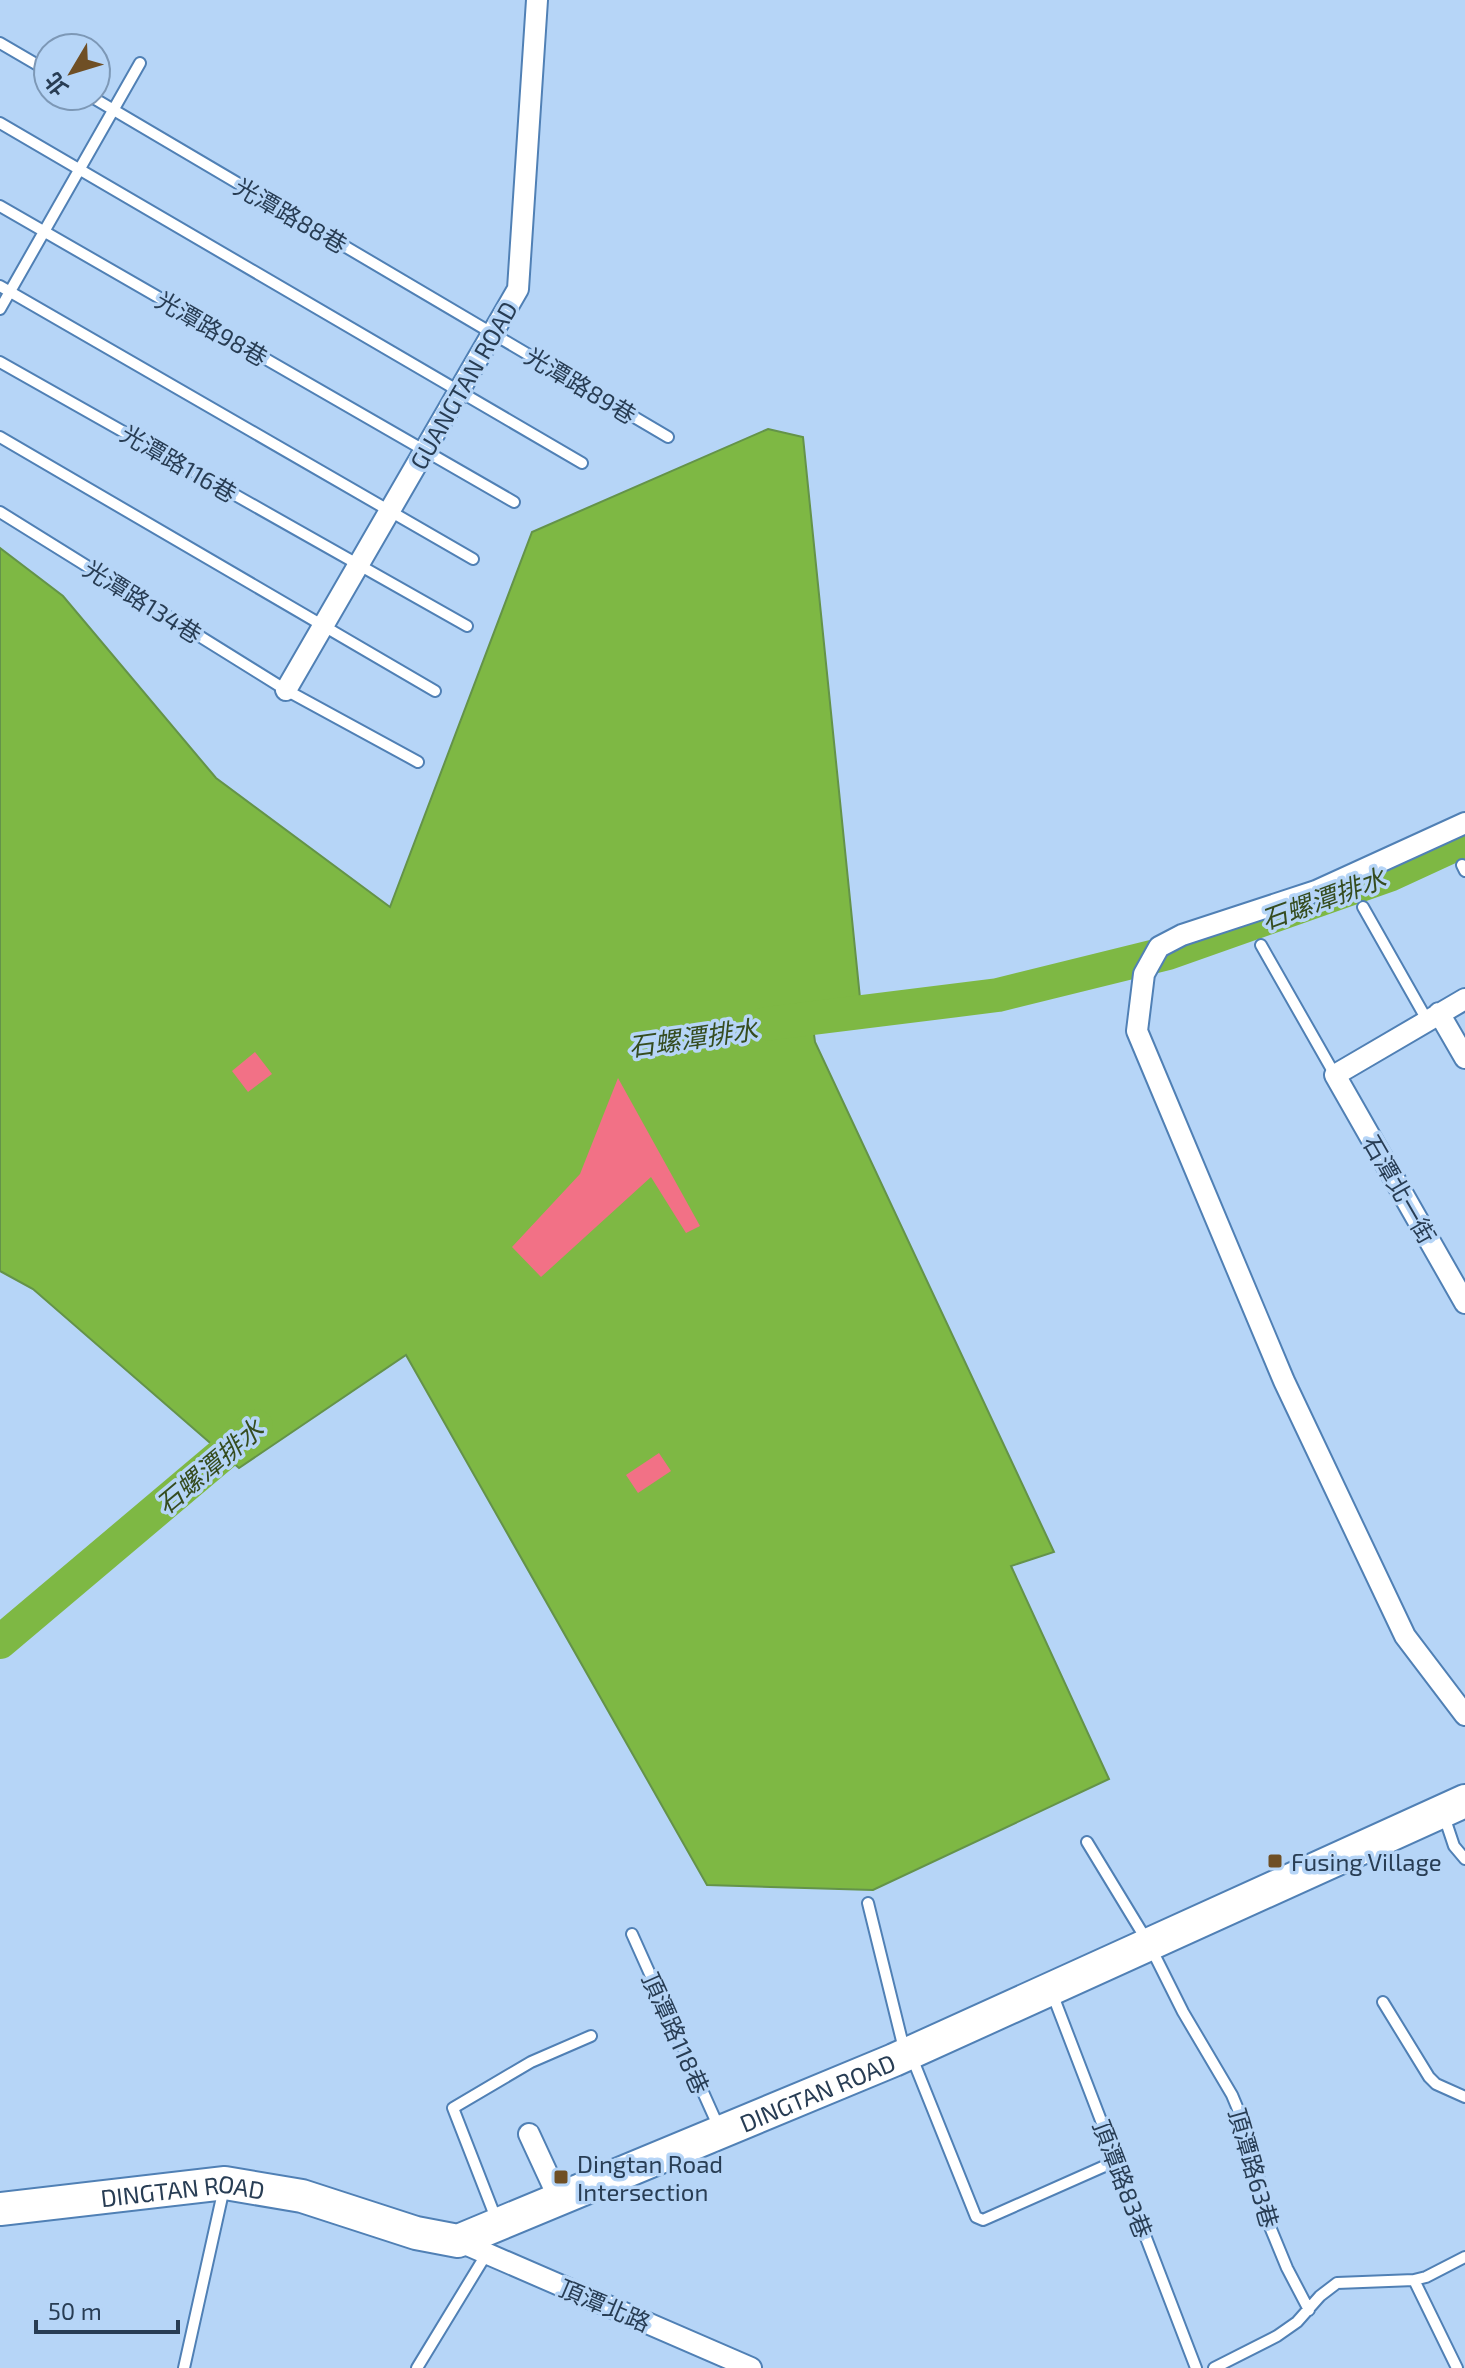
<svg xmlns="http://www.w3.org/2000/svg" width="1465" height="2368" font-family="'Exo 2','Noto Sans TC',sans-serif">
<style>
.water{fill:#7eb844;stroke:#649349;stroke-width:2}
.lines{fill:none;stroke-linecap:round;stroke-linejoin:round}
.river{stroke:#7eb844;stroke-width:34}
.building{fill:#f27186}
.lane-casing{stroke:#5080b5;stroke-width:14}
.street-casing{stroke:#5080b5;stroke-width:24}
.primary-casing{stroke:#5080b5;stroke-width:36}
.lane{stroke:#fff;stroke-width:10}
.street{stroke:#fff;stroke-width:20}
.primary{stroke:#fff;stroke-width:32}
.poi-dot{fill:#6f4f25;stroke:#b6d5f7;stroke-width:3}
.labels{text-anchor:middle;dominant-baseline:central;stroke-width:7;stroke-linejoin:round;paint-order:stroke}
.street-label{font-size:24px;fill:#283d54;stroke:#b6d5f7}
.poi-label{font-size:24px;fill:#283d54;stroke:#b6d5f7;text-anchor:start}
.water-label{font-size:26px;font-style:italic;fill:#354c1f;stroke:#b6d5f7}
</style>
<rect width="100%" height="100%" fill="#b6d5f7"/>
<path class="water" d="M768 429 803 437 860 998 810 1005 815 1042 1054 1552 1011 1566 1109 1779 873 1890 707 1885 406 1355 239 1468 33 1289 0 1271V548L63 596 216 778 390 907 532 532Z"/>
<g class="lines">
<path class="river" d="M765 1024 998 995 1168 953 1389 875 1465 840
M0 1642 256 1426"/>
</g>
<path class="building" d="M255 1052 272 1074 248 1092 232 1071Z
M618 1078 700 1226 686 1233 651 1177 541 1277 512 1247 580 1174Z
M659 1453 671 1471 638 1493 626 1475Z"/>
<g class="lines">
<defs>
<path id="lane" d="M0 43 48 71
M90 96 668 437
M0 123 582 463
M0 206 514 502
M0 286 473 559
M0 309 140 63
M0 362 467 626
M0 437 435 691
M0 512 286 690 418 762
M1462 865 1465 871
M1363 907 1427 1020
M1261 945 1335 1075
M1444 1816 1454 1846 1465 1859
M1087 1842 1149 1944 1183 2012 1232 2095 1250 2138 1268 2222 1287 2268 1309 2310
M868 1903 904 2049
M632 1934 720 2130
M1052 1993 1196 2368
M1383 2002 1429 2077 1436 2084 1465 2097
M911 2055 976 2217 983 2220 1116 2161
M497 2221 453 2108 531 2062 591 2036
M1414 2280 1457 2368
M184 2368 224 2188
M417 2368 487 2253
M1214 2368 1277 2336 1297 2322 1320 2296 1337 2283 1414 2280 1426 2277 1465 2257"/>
<path id="street" d="M286 690 518 289 537 0
M1465 823 1316 891 1182 935 1159 947 1144 974 1137 1031 1284 1381 1405 1636 1465 1715
M1465 999 1335 1075 1465 1303
M1439 1013 1465 1058
M529 2134 560 2201
M458 2241 751 2368"/>
<g id="primary">
<path id="s1" d="M0 2209 225 2183 302 2196 416 2233 458 2241 894 2060 1465 1801"/>
</g>
</defs>
<use href="#lane" class="lane-casing"/>
<use href="#street" class="street-casing"/>
<use href="#primary" class="primary-casing"/>
<use href="#lane" class="lane"/>
<use href="#street" class="street"/>
<use href="#primary" class="primary"/>
</g>
<g class="poi-dot">
<rect x="1267" y="1853" width="16" height="16" rx="4"/>
<rect x="553" y="2169" width="16" height="16" rx="4"/>
</g>
<g class="labels">
<g class="street-label">
<text transform="translate(291 215) rotate(30)">光潭路88巷</text>
<text transform="translate(212 328) rotate(30)">光潭路98巷</text>
<text transform="translate(463 385) rotate(-60)">GUANGTAN ROAD</text>
<text transform="translate(581 385) rotate(31)">光潭路89巷</text>
<text transform="translate(179 463) rotate(30)">光潭路116巷</text>
<text transform="translate(143 601) rotate(32)">光潭路134巷</text>
<text transform="translate(1400 1189) rotate(60)">石潭北一街</text>
<text transform="translate(676 2033) rotate(66)">頂潭路118巷</text>
<text stroke="none"><textPath href="#s1" startOffset="856">DINGTAN ROAD</textPath></text>
<text transform="translate(1254 2168) rotate(74)">頂潭路63巷</text>
<text transform="translate(1123 2179) rotate(69)">頂潭路83巷</text>
<text stroke="none"><textPath href="#s1" startOffset="184">DINGTAN ROAD</textPath></text>
<text transform="translate(605 2305) rotate(23)">頂潭北路</text>
</g>
<g class="poi-label">
<text x="1291" y="1861">Fusing Village</text>
<text x="577" y="2163">Dingtan Road<tspan x="577" dy="28">Intersection</tspan></text>
</g>
<g class="water-label">
<text transform="translate(1323 898) rotate(-20)">石螺潭排水</text>
<text transform="translate(693 1037) rotate(-8)">石螺潭排水</text>
<text transform="translate(209 1466) rotate(-40)">石螺潭排水</text>
</g>
</g>
<g transform="translate(72 72) rotate(232)"><circle r="38" fill="#b6d5f7" stroke="#7d98b6" stroke-width="2"/>
<path d="M0-6L14 30L0 20L-14 30Z" fill="#6f4f25"/>
<text y="-12" font-size="22" font-weight="bold" text-anchor="middle" fill="#283d54">北</text>
</g>
<path d="M36 2320v12h142v-12" fill="none" stroke="#283d54" stroke-width="4"/>
<text x="48" y="2320" font-size="24" fill="#283d54" stroke="#b6d5f7" stroke-width="6" paint-order="stroke">50 m</text>
</svg>
